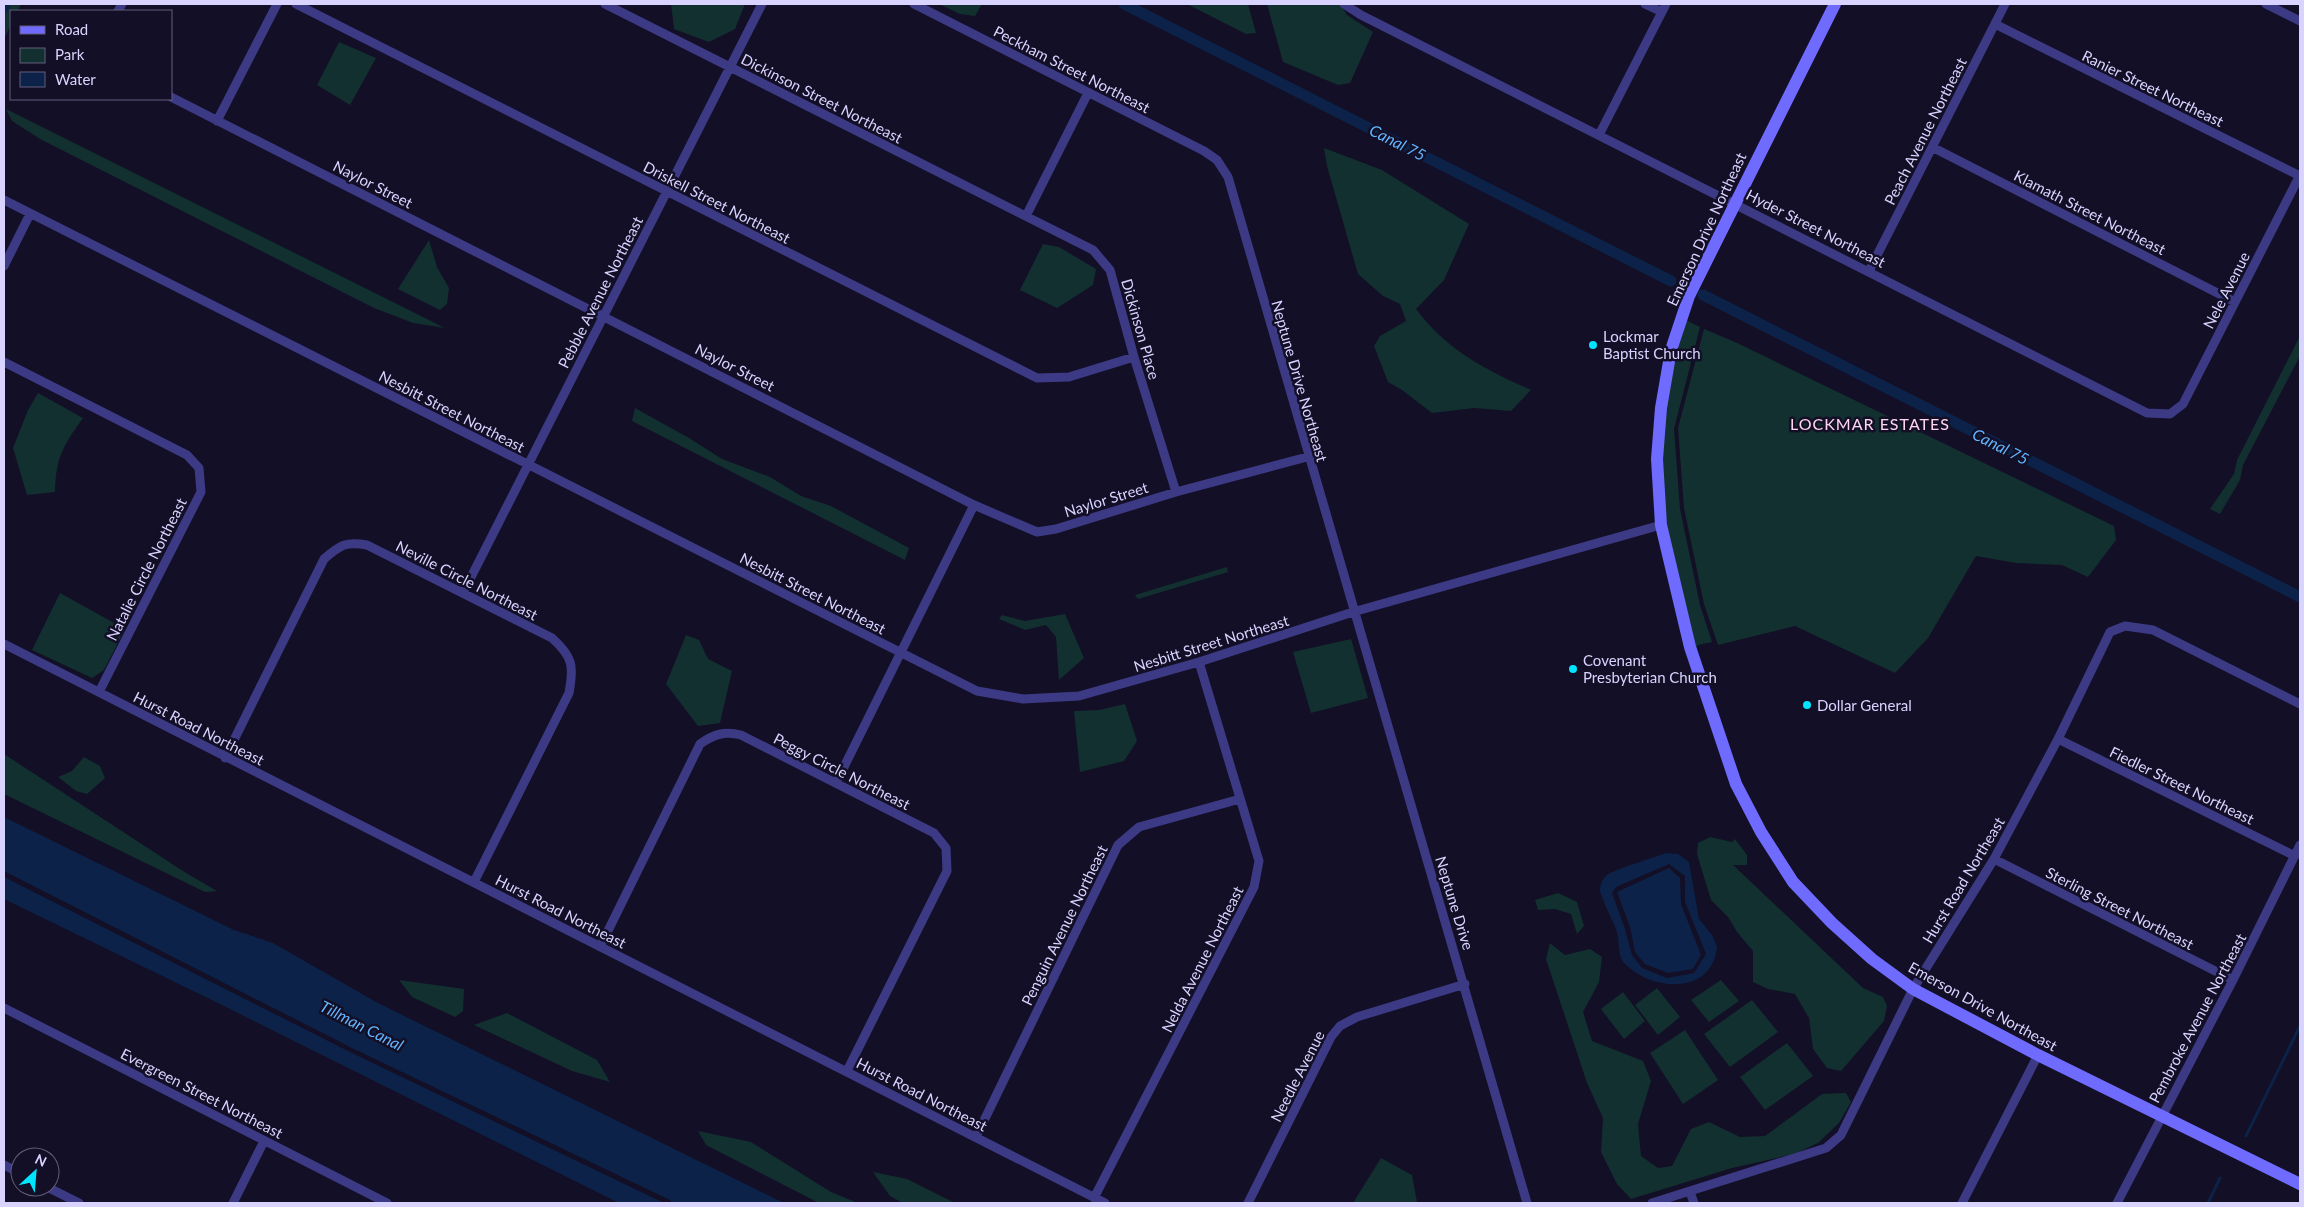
<svg xmlns="http://www.w3.org/2000/svg" width="2304" height="1207" font-family="Lato,sans-serif">
<style>
.green{fill:#12302f}
.water{fill:#0c2248;fill-rule:evenodd}
.lines{fill:none;stroke-linecap:round;stroke-linejoin:round}
.stream{stroke:#0c2248;stroke-width:3}
.canal{stroke:#0c2248;stroke-width:11}
.street{stroke:#3d3a85;stroke-width:9}
.secondary{stroke:#6f6bff;stroke-width:12}
.poi-dot{fill:#00e5ff;stroke:#130f26;stroke-width:2}
.labels{text-anchor:middle;dominant-baseline:central;stroke-width:5;stroke-linejoin:round;paint-order:stroke}
.street-label{font-size:15px;fill:#d9d4ff;stroke:#130f26}
.poi-label{font-size:15px;fill:#d9d4ff;stroke:#130f26;text-anchor:start}
.water-label{font-size:16px;font-style:italic;fill:#62b6ff;stroke:#130f26}
.neighbourhood-label{font-size:16px;letter-spacing:1px;fill:#ffd6f0;stroke:#130f26}
</style>
<rect width="100%" height="100%" fill="#130f26"/>
<path class="green" d="M4 4H21L18 11H11V24L4 39Z
M671 4H745L735 29 709 42 674 29Z
M939 4H982L975 16 960 14Z
M1187 4H1248L1256 33 1246 34Z
M1267 4H1340L1347 15 1373 32 1350 83 1338 85 1283 62Z
M339 42 376 58 350 105 317 85Z
M6 109 445 328 413 323 374 308 40 139 12 121Z
M1324 148 1382 170 1469 224 1444 280 1416 309C1447 350 1484 369 1531 390L1511 411 1474 408 1432 413 1402 390 1388 382 1374 346 1380 336 1406 321 1400 304 1383 296 1358 274 1327 166Z
M429 240 437 267 449 288 447 304 440 310 398 289Z
M1043 244 1059 247 1096 269 1093 285 1057 308 1020 290Z
M1686 320 1700 327 1674 429 1680 509 1700 605 1712 642 1698 645 1696 648C1686 607 1674 566 1667 525 1656 461 1667 381 1686 320Z
M1704 329 1735 342 2114 526 2116 540 2088 577 2062 565 2016 563 1976 556 1928 638 1895 673 1795 626 1718 645 1704 604 1684 508 1678 428Z
M2300 336V356L2243 465 2240 480 2220 514 2210 509 2234 474 2237 460Z
M38 393 83 418C63 446 56 457 55 492L27 495 13 448 28 410Z
M635 408 689 438 722 459 770 477 801 496 831 506 909 548 905 560 632 421Z
M1227 567 1228 572 1138 599 1135 595Z
M60 593 125 629 104 670 92 678 32 650Z
M1065 614 1084 658 1059 680 1056 637 1046 625 1025 630 999 619 1002 615 1025 621Z
M686 635 699 640 708 659 732 671 720 723 698 726 666 684Z
M1351 639 1368 698 1311 713 1293 652Z
M1125 704 1137 741 1124 761 1080 772 1074 711 1099 710Z
M4 754 186 873 217 891 205 892 4 794Z
M84 757 100 766 105 778 87 794 76 791 58 777 72 771Z
M1710 837 1732 842 1735 839 1747 855V865H1733L1863 988 1883 997 1887 1006 1884 1021 1841 1071 1827 1068 1813 1049 1809 1018 1795 994 1768 989 1753 982V951L1737 932 1728 917 1711 900 1697 854 1698 843Z
M1558 893 1577 902 1584 926 1577 934 1571 914 1555 909 1538 910 1535 900Z
M1550 943 1565 955 1590 949 1602 957 1599 982 1583 1012 1592 1041 1643 1061 1651 1081 1638 1124 1641 1156 1658 1168 1672 1166 1691 1129 1709 1122 1740 1137 1765 1136 1822 1094 1846 1093 1851 1102 1839 1123 1818 1143 1794 1154 1732 1168 1631 1199 1617 1184 1601 1152 1603 1118 1587 1083 1546 959Z
M399 980 464 989 463 1011 455 1017 412 997Z
M1721 980 1739 1001 1709 1022 1691 1000Z
M1657 988 1680 1017 1658 1035 1635 1005Z
M1623 992 1645 1021 1624 1039 1601 1009Z
M1752 1000 1778 1032 1730 1067 1704 1034Z
M507 1013 597 1060 610 1082 572 1071 474 1025Z
M1685 1030 1718 1080 1683 1104 1650 1053Z
M1787 1043 1813 1076 1765 1110 1740 1077Z
M698 1131 751 1142 831 1192 858 1203H819L706 1145Z
M1381 1158 1412 1175 1417 1202 1353 1203Z
M873 1172 907 1179 955 1203H903L890 1196Z"/>
<path class="water" d="M4 817 234 930 273 943 378 1003 784 1203H672L670 1200 354 1049 4 871Z
M1666 853 1678 854 1689 862 1699 919 1712 935 1717 947C1712 995 1653 992 1625 964 1617 957 1620 942 1617 932 1614 923 1600 896 1600 890 1600 884 1602 880 1606 876 1609 871 1656 857 1666 853ZM1669 864 1685 876V902L1706 954 1694 973 1667 978 1642 968 1632 955 1625 929 1612 893 1616 887Z
M1669 868 1680 878 1681 904 1701 955 1693 969 1668 973 1645 964 1635 952 1630 927 1617 892Z
M4 877 352 1053 664 1203H619L222 1005 4 899Z"/>
<g class="lines">
<path class="stream" d="M2246 1136 2300 1026
M2208 1203 2220 1178"/>
<path class="canal" d="M1124 4 1671 281
M4 7 5 4
M1703 295 2300 597"/>
<path class="street" d="M296 4 1037 378 1069 377 1134 357
M605 4 1093 250 1110 270 1134 357 1176 492
M914 4 1204 151 1217 160 1228 177C1325 520 1429 861 1527 1203
M1344 4 1361 15 2147 413 2170 414 2183 404 2300 175
M1645 4 1662 12
M2266 4 2300 21
M118 11 122 4
M1995 24 2300 176
M171 97 974 505 1037 532 1056 529 1176 492 1307 457
M217 121 277 4
M1599 135 1666 4
M1932 147 2235 302
M4 200 977 691 1023 699 1079 696 1199 662 1353 612 1661 525
M1026 216 1088 93
M4 266 30 214
M1869 271 2005 4
M4 362 187 455 199 468 201 492 99 692
M463 593 762 4
M4 644 1105 1203
M2058 739 2295 856
M225 758 324 559C340 545 346 541 367 545L552 638C573 657 574 666 569 693L474 882
M836 783 974 505
M1994 859 2233 980
M600 947 700 744C714 734 725 731 741 735L934 833 946 848 947 871 847 1071
M4 1008 387 1203
M976 1137 1118 845 1139 827 1240 799
M4 1165 20 1173
M47 1187 79 1203
M1690 1192 1694 1203
M1094 1198 1254 887 1259 861 1199 662
M233 1203 264 1141
M1248 1203 1331 1037 1340 1026 1357 1017 1465 984
M1652 1203 1826 1148 1841 1135 1913 989 1994 859 2058 739 2110 632 2125 626 2153 630 2300 704
M1962 1203 2038 1055
M2117 1203 2233 980 2300 845"/>
<path class="secondary" d="M1835 4 1689 296 1671 350 1661 408 1657 459 1661 525 1690 647 1736 784 1761 832 1793 882 1832 923 1872 959 1913 989 2038 1055 2300 1184"/>
</g>
<g class="poi-dot">
<circle cx="1593" cy="345" r="5"/>
<circle cx="1573" cy="669" r="5"/>
<circle cx="1807" cy="705" r="5"/>
</g>
<g class="labels">
<g class="street-label">
<text transform="translate(1072 69) rotate(27)">Peckham Street Northeast</text>
<text transform="translate(2153 88) rotate(26)">Ranier Street Northeast</text>
<text transform="translate(822 98) rotate(27)">Dickinson Street Northeast</text>
<text transform="translate(1925 131) rotate(-63)">Peach Avenue Northeast</text>
<text transform="translate(373 184) rotate(27)">Naylor Street</text>
<text transform="translate(717 202) rotate(27)">Driskell Street Northeast</text>
<text transform="translate(2090 212) rotate(27)">Klamath Street Northeast</text>
<text transform="translate(1816 228) rotate(27)">Hyder Street Northeast</text>
<text transform="translate(1706 229) rotate(-65)">Emerson Drive Northeast</text>
<text transform="translate(2226 290) rotate(-63)">Nele Avenue</text>
<text transform="translate(600 292) rotate(-63)">Pebble Avenue Northeast</text>
<text transform="translate(1141 329) rotate(74)">Dickinson Place</text>
<text transform="translate(735 367) rotate(27)">Naylor Street</text>
<text transform="translate(1300 381) rotate(74)">Neptune Drive Northeast</text>
<text transform="translate(452 411) rotate(27)">Nesbitt Street Northeast</text>
<text transform="translate(1106 499) rotate(-17)">Naylor Street</text>
<text transform="translate(146 569) rotate(-63)">Natalie Circle Northeast</text>
<text transform="translate(467 580) rotate(27)">Neville Circle Northeast</text>
<text transform="translate(813 593) rotate(27)">Nesbitt Street Northeast</text>
<text transform="translate(1211 643) rotate(-17)">Nesbitt Street Northeast</text>
<text transform="translate(199 728) rotate(27)">Hurst Road Northeast</text>
<text transform="translate(842 771) rotate(27)">Peggy Circle Northeast</text>
<text transform="translate(2182 785) rotate(26)">Fiedler Street Northeast</text>
<text transform="translate(1963 880) rotate(-59)">Hurst Road Northeast</text>
<text transform="translate(1455 903) rotate(73)">Neptune Drive</text>
<text transform="translate(2120 908) rotate(27)">Sterling Street Northeast</text>
<text transform="translate(561 911) rotate(27)">Hurst Road Northeast</text>
<text transform="translate(1064 925) rotate(-64)">Penguin Avenue Northeast</text>
<text transform="translate(1202 959) rotate(-63)">Nelda Avenue Northeast</text>
<text transform="translate(1983 1006) rotate(29)">Emerson Drive Northeast</text>
<text transform="translate(2197 1018) rotate(-62)">Pembroke Avenue Northeast</text>
<text transform="translate(1297 1076) rotate(-63)">Needle Avenue</text>
<text transform="translate(202 1093) rotate(27)">Evergreen Street Northeast</text>
<text transform="translate(922 1094) rotate(27)">Hurst Road Northeast</text>
</g>
<g class="poi-label">
<text x="1603" y="336">Lockmar<tspan x="1603" dy="17">Baptist Church</tspan></text>
<text x="1583" y="660">Covenant<tspan x="1583" dy="17">Presbyterian Church</tspan></text>
<text x="1817" y="705">Dollar General</text>
</g>
<g class="water-label">
<text transform="translate(1398 142) rotate(27)">Canal 75</text>
<text transform="translate(2001 446) rotate(27)">Canal 75</text>
<text transform="translate(362 1025) rotate(27)">Tillman Canal</text>
</g>
<g class="neighbourhood-label">
<text x="1870" y="423">LOCKMAR ESTATES</text>
</g>
</g>
<rect width="2304" height="1207" fill="none" stroke="#d9d4ff" stroke-width="10"/>
<rect x="10" y="10" width="162" height="90" fill="#130f26" stroke="#625e7d"/>
<rect x="20" y="26" width="25" height="8" fill="#6f6bff" stroke="#625e7d"/>
<text x="55" y="35" font-size="15" fill="#d9d4ff">Road</text>
<rect x="20" y="48" width="25" height="15" fill="#12302f" stroke="#625e7d"/>
<text x="55" y="60" font-size="15" fill="#d9d4ff">Park</text>
<rect x="20" y="72" width="25" height="15" fill="#0c2248" stroke="#625e7d"/>
<text x="55" y="85" font-size="15" fill="#d9d4ff">Water</text>
<g transform="translate(35 1172) rotate(26)"><circle r="24" fill="#130f26" stroke="#625e7d"/>
<path d="M0-4L9 19L0 12L-9 19Z" fill="#00e5ff"/>
<text y="-8" font-size="14" font-weight="bold" text-anchor="middle" fill="#d9d4ff">N</text>
</g>
</svg>
